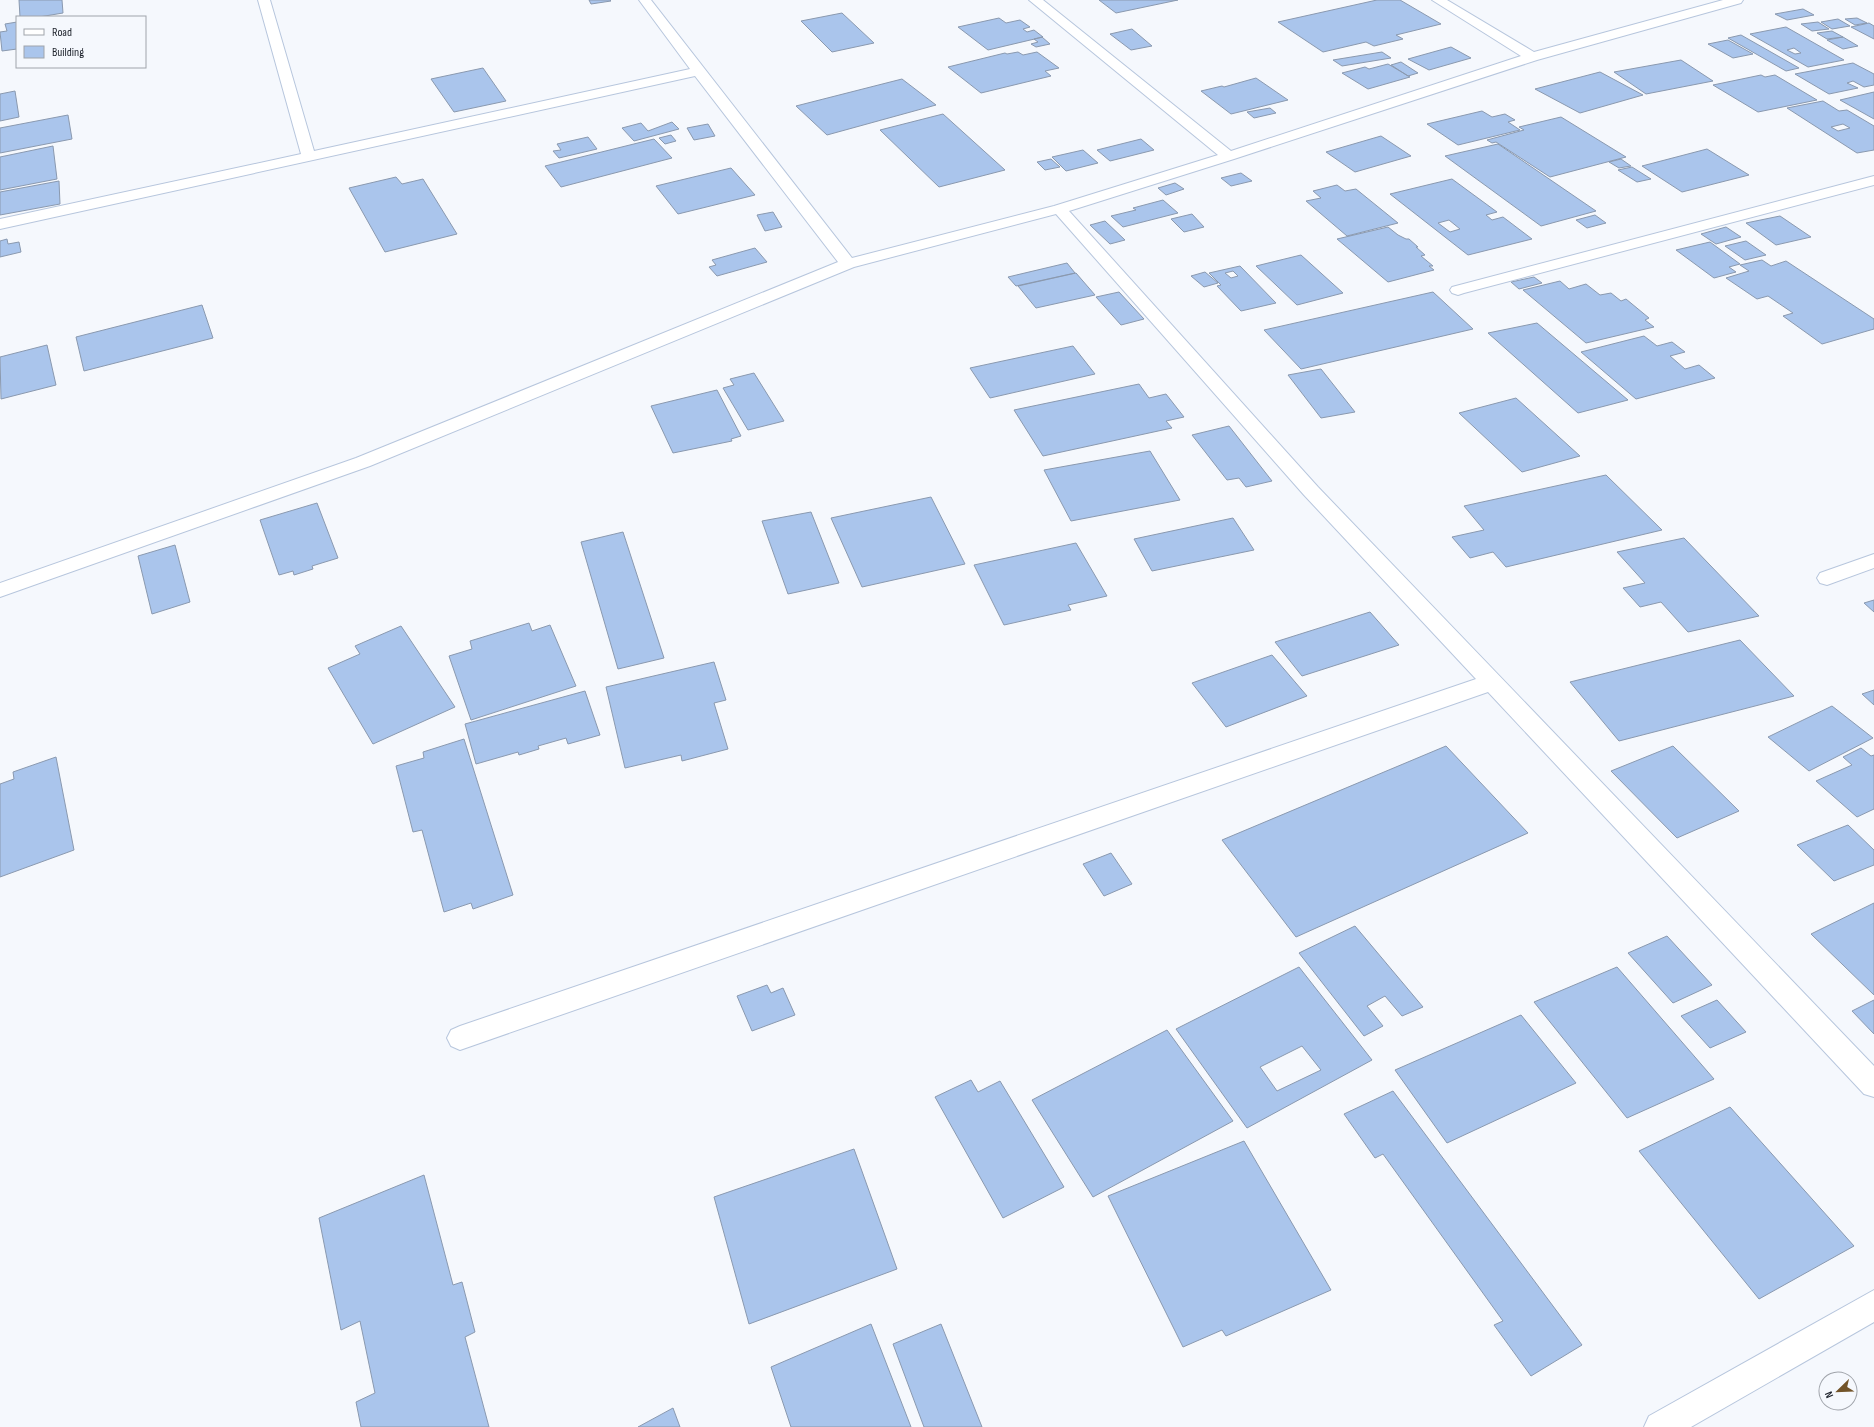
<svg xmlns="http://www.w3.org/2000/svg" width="1874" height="1427" font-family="'Sofia Sans Condensed',sans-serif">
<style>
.building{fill:#aac5ec;stroke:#8a99af;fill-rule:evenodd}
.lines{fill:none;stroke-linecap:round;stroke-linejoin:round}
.minor-casing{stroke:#b7c6dd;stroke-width:2}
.minor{fill:#fff;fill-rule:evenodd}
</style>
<rect width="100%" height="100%" fill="#f5f8fd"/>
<path class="building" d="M19 0H62L63 13 39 17H20Z
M589 0H610L611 1 591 4Z
M1099 0H1178L1116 13Z
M1377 0H1400L1441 24 1396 35 1403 39 1374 46 1366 42 1323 52 1278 22Z
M1803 9 1814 15 1787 20 1775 14Z
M842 13 874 43 832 52 801 21Z
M999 18 1006 23 1020 20 1030 27 1023 29 1027 32 1034 30 1043 37 988 50 958 27Z
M1857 18 1867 23 1855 25 1845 19Z
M1838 19 1850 26 1832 29 1821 22Z
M17 22V49L2 51 0 32 7 31 5 24Z
M1818 22 1829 29 1812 31 1801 24Z
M1869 23 1874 26V39L1851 27Z
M1786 27 1844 60 1808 67 1750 34ZM1794 48 1801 53 1795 54 1787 50Z
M1132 29 1152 46 1131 50 1110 34Z
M1832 31 1843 37 1827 39 1817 33Z
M1741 35 1799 68 1786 71 1728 38Z
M1042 37 1050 44 1036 47 1031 44 1038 42 1034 39Z
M1843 37 1858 46 1843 49 1827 40Z
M1728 40 1753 54 1733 58 1708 44Z
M1451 47 1471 58 1429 70 1408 59Z
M1018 52 1023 55 1037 52 1059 68 1045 71 1051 76 981 93 948 67 1005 53 1007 54Z
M1382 52 1391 58 1342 66 1333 60Z
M1681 60 1713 81 1646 94 1614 72Z
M1401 62 1418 73 1408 76 1391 65Z
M1853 63 1874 74V85L1864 87 1853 81 1847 83 1858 88 1829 94 1795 74Z
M1388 64 1410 77 1368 89 1342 73 1365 67 1369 69Z
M483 68 506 101 454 112 431 79Z
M1600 72 1643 95 1580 113 1535 89Z
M1761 75 1765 77 1775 75 1817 100 1758 112 1713 85Z
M1256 78 1288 100 1231 114 1201 91 1222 86 1224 87Z
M902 79 936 105 827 135 796 106Z
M15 91 19 117 0 121V94Z
M1874 92V119L1840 100Z
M1823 101 1839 111 1847 110 1874 126V150L1857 153 1787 108ZM1843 124 1850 128 1838 131 1831 127Z
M1270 108 1276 113 1254 118 1247 112Z
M1482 111 1492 117 1505 114 1515 120 1508 122 1520 130 1458 145 1427 124Z
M943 114 1005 170 939 187 880 130Z
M68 115 72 139 0 153V128Z
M1561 117 1626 157 1550 177 1496 142 1492 143 1487 140 1524 130 1519 127Z
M672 122 679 129 634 141 622 128 641 123 648 131Z
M708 124 715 136 694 140 687 128Z
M671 135 676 141 665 144 659 138Z
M1381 136 1411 156 1355 172 1326 152Z
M588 137 597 149 559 158 553 151 561 150 557 144Z
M654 139 672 158 561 187 545 166Z
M1141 139 1154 150 1110 161 1097 150Z
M1498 144 1596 211 1541 226 1445 156Z
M53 146 57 179 0 190V157Z
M1707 149 1749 175 1682 192 1642 166Z
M1083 150 1098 163 1066 171 1052 157Z
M1051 159 1060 167 1045 170 1037 162Z
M1621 159 1631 166 1619 168 1609 162Z
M1632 167 1651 179 1637 182 1618 170Z
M731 168 755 195 678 214 656 186Z
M1241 173 1252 181 1231 186 1221 178Z
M396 177 402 184 423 179 457 234 385 252 349 188Z
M1452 179 1497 212 1486 215 1492 220 1503 217 1532 239 1468 255 1390 194ZM1449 220 1460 229 1450 232 1438 223Z
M59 181 60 204 0 215V192Z
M1175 183 1184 189 1166 195 1158 188Z
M1337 185 1345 191 1356 189 1398 223 1347 236 1306 201 1321 198 1313 191Z
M1163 200 1178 213 1123 227 1111 216 1136 210 1133 208Z
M773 212 782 227 765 231 757 215Z
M1192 214 1204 227 1184 232 1171 219Z
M1595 215 1606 223 1587 228 1576 220Z
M1780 216 1811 237 1776 245 1746 223Z
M1105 221 1125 240 1110 244 1090 225Z
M1388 227 1398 235 1406 239H1409L1418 247H1416L1425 255 1421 256 1433 266H1429L1434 270 1388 282 1337 239Z
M1726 227 1741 237 1716 244 1701 234Z
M7 239 8 244 19 242 21 252 0 257V241Z
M1746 241 1766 255 1745 260 1725 246Z
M1710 242 1740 264 1729 267 1736 272 1714 278 1676 250Z
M755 248 767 262 717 276 709 267 716 265 712 260Z
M1301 255 1343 293 1297 305 1256 266Z
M1762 260 1771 266 1786 261 1874 319V329L1822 344 1783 316 1793 313 1768 296 1757 299 1726 278 1749 271 1740 265Z
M1067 263 1075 273 1016 286 1008 277Z
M1240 266 1276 303 1241 311 1217 286 1221 285 1209 273ZM1233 271 1238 276 1231 278 1225 273Z
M1205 272 1218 283 1204 287 1191 276Z
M1076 273 1095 295 1036 308 1018 286Z
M1534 277 1542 283 1519 289 1511 282Z
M1560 281 1569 289 1586 284 1600 295 1611 293 1621 301 1626 299 1649 318 1645 320 1654 327 1586 343 1523 290Z
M1119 292 1144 319 1121 325 1096 297Z
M1433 292 1473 329 1301 369 1264 330Z
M202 305 213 338 84 371 76 337Z
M1537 323 1628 400 1578 413 1488 333Z
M1644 336 1657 346 1672 342 1685 352 1670 356 1685 369 1699 365 1715 378 1636 399 1581 352Z
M47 345 56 385 1 399 0 357Z
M1073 346 1095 374 990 398 970 368Z
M1321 369 1355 412 1321 418 1288 375Z
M754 373 784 421 748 430 723 388 734 385 730 379Z
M1139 384 1149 398 1166 394 1184 417 1166 421 1172 428 1043 456 1014 410Z
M717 390 741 436 731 439 732 441 673 453 651 406Z
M1516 398 1580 456 1522 472 1459 413Z
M1229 426 1272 481 1246 487 1239 478 1227 480 1192 435Z
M1150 451 1180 500 1071 521 1044 470Z
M1606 475 1662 530 1506 567 1493 552 1470 558 1452 537 1484 530 1464 506Z
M931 497 965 564 862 587 831 518Z
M317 503 338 558 312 566 313 569 294 575 293 571 279 575 260 520Z
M811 512 839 583 788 594 762 521Z
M1233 518 1254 550 1152 571 1134 539Z
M623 532 664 658 618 669 581 542Z
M1684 538 1759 616 1688 632 1661 602 1640 607 1623 588 1645 583 1617 552Z
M1076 543 1107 596 1068 605 1071 610 1004 625 974 565Z
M175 545 190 602 152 614 138 556Z
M1874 600V612L1864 603Z
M1370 612 1399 645 1302 676 1275 642Z
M529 623 532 631 550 625 576 686 471 720 449 656 472 649 470 641Z
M401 626 455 707 373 744 328 668 360 654 355 646Z
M1740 640 1794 696 1619 741 1570 682Z
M1272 655 1307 696 1226 727 1192 683Z
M714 662 726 700 714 703 728 749 682 761 681 755 625 768 606 687Z
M1874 690V705L1862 694Z
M585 691 600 735 568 744 566 738 538 746 539 749 519 755 518 752 476 764 465 724Z
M1832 706 1873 738 1809 771 1768 737Z
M464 739 513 895 473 909 471 903 444 912 422 830 413 832 396 766 424 758 423 752Z
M1446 746 1528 833 1296 937 1222 840Z
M1673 746 1739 811 1677 838 1611 771Z
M1861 748 1871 756 1874 755V809L1857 817 1816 781 1852 765 1843 757Z
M56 757 74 850 0 877V784L14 779 13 772Z
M1848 825 1874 850V865L1834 881 1797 845Z
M1111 853 1132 884 1104 896 1083 864Z
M1874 903V995L1811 934Z
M1355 926 1423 1007 1402 1016 1385 996 1367 1006 1383 1026 1364 1036 1299 953Z
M1667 936 1712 985 1673 1003 1628 953Z
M1299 967 1372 1060 1247 1128 1176 1029ZM1302 1046 1321 1070 1277 1091 1260 1067Z
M1617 967 1714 1079 1627 1118 1534 1002Z
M767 985 771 993 783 988 795 1015 752 1031 737 996Z
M1717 1000 1746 1032 1710 1048 1681 1016Z
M1874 1000V1034L1852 1011Z
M1521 1015 1576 1083 1447 1143 1395 1070Z
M1167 1030 1233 1121 1093 1197 1032 1100Z
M971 1080 978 1092 1000 1081 1064 1187 1003 1218 935 1097Z
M1393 1091 1582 1345 1531 1376 1494 1325 1503 1321 1383 1154 1375 1158 1344 1114Z
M1730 1107 1854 1246 1759 1299 1639 1151Z
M1244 1141 1331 1290 1226 1336 1222 1330 1183 1347 1108 1196Z
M854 1149 897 1269 749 1324 714 1197Z
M424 1175 453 1285 462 1282 475 1332 465 1337 489 1427H361L356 1402 375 1393 360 1321 341 1330 319 1218Z
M871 1324 911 1427H791L771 1367Z
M941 1324 982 1427H924L893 1344Z
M673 1408 680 1427H638Z"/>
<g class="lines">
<defs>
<path id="minor" d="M258 0H270L314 151 690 69 639 0H651L852 258 1054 206 1218 155 1029 0H1043L1231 151 1521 56 1432 0H1447L1534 52 1723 0H1743L1741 3 1537 60 1234 159 1069 211 1318 487 1874 1066V1097L1864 1094 1488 692 460 1050 451 1046 447 1038 451 1030 460 1026 1476 679 1304 495 1056 214 854 267 370 466 0 597V583L356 458 838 262 695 76 0 229V219L301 154Z
M1874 176V185L1464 293 1458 295 1452 293 1450 290 1452 287Z
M1874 554V568L1827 585 1820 583 1817 578 1820 573Z
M1874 1290V1322L1691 1427H1644L1649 1416Z"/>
</defs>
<use href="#minor" class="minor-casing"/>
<use href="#minor" class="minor"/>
</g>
<rect x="16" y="16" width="130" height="52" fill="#f5f8fd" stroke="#a0a4ab"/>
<rect x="24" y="29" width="20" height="6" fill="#ffffff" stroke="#a0a4ab"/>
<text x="52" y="36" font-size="12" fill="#21262f">Road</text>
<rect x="24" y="46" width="20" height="12" fill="#aac5ec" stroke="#a0a4ab"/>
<text x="52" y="56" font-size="12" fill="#21262f">Building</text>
<g transform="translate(1838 1391) rotate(247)"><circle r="19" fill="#f5f8fd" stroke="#a0a4ab"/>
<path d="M0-3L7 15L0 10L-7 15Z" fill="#725429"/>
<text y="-6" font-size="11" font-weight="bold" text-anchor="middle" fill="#21262f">N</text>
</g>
</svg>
